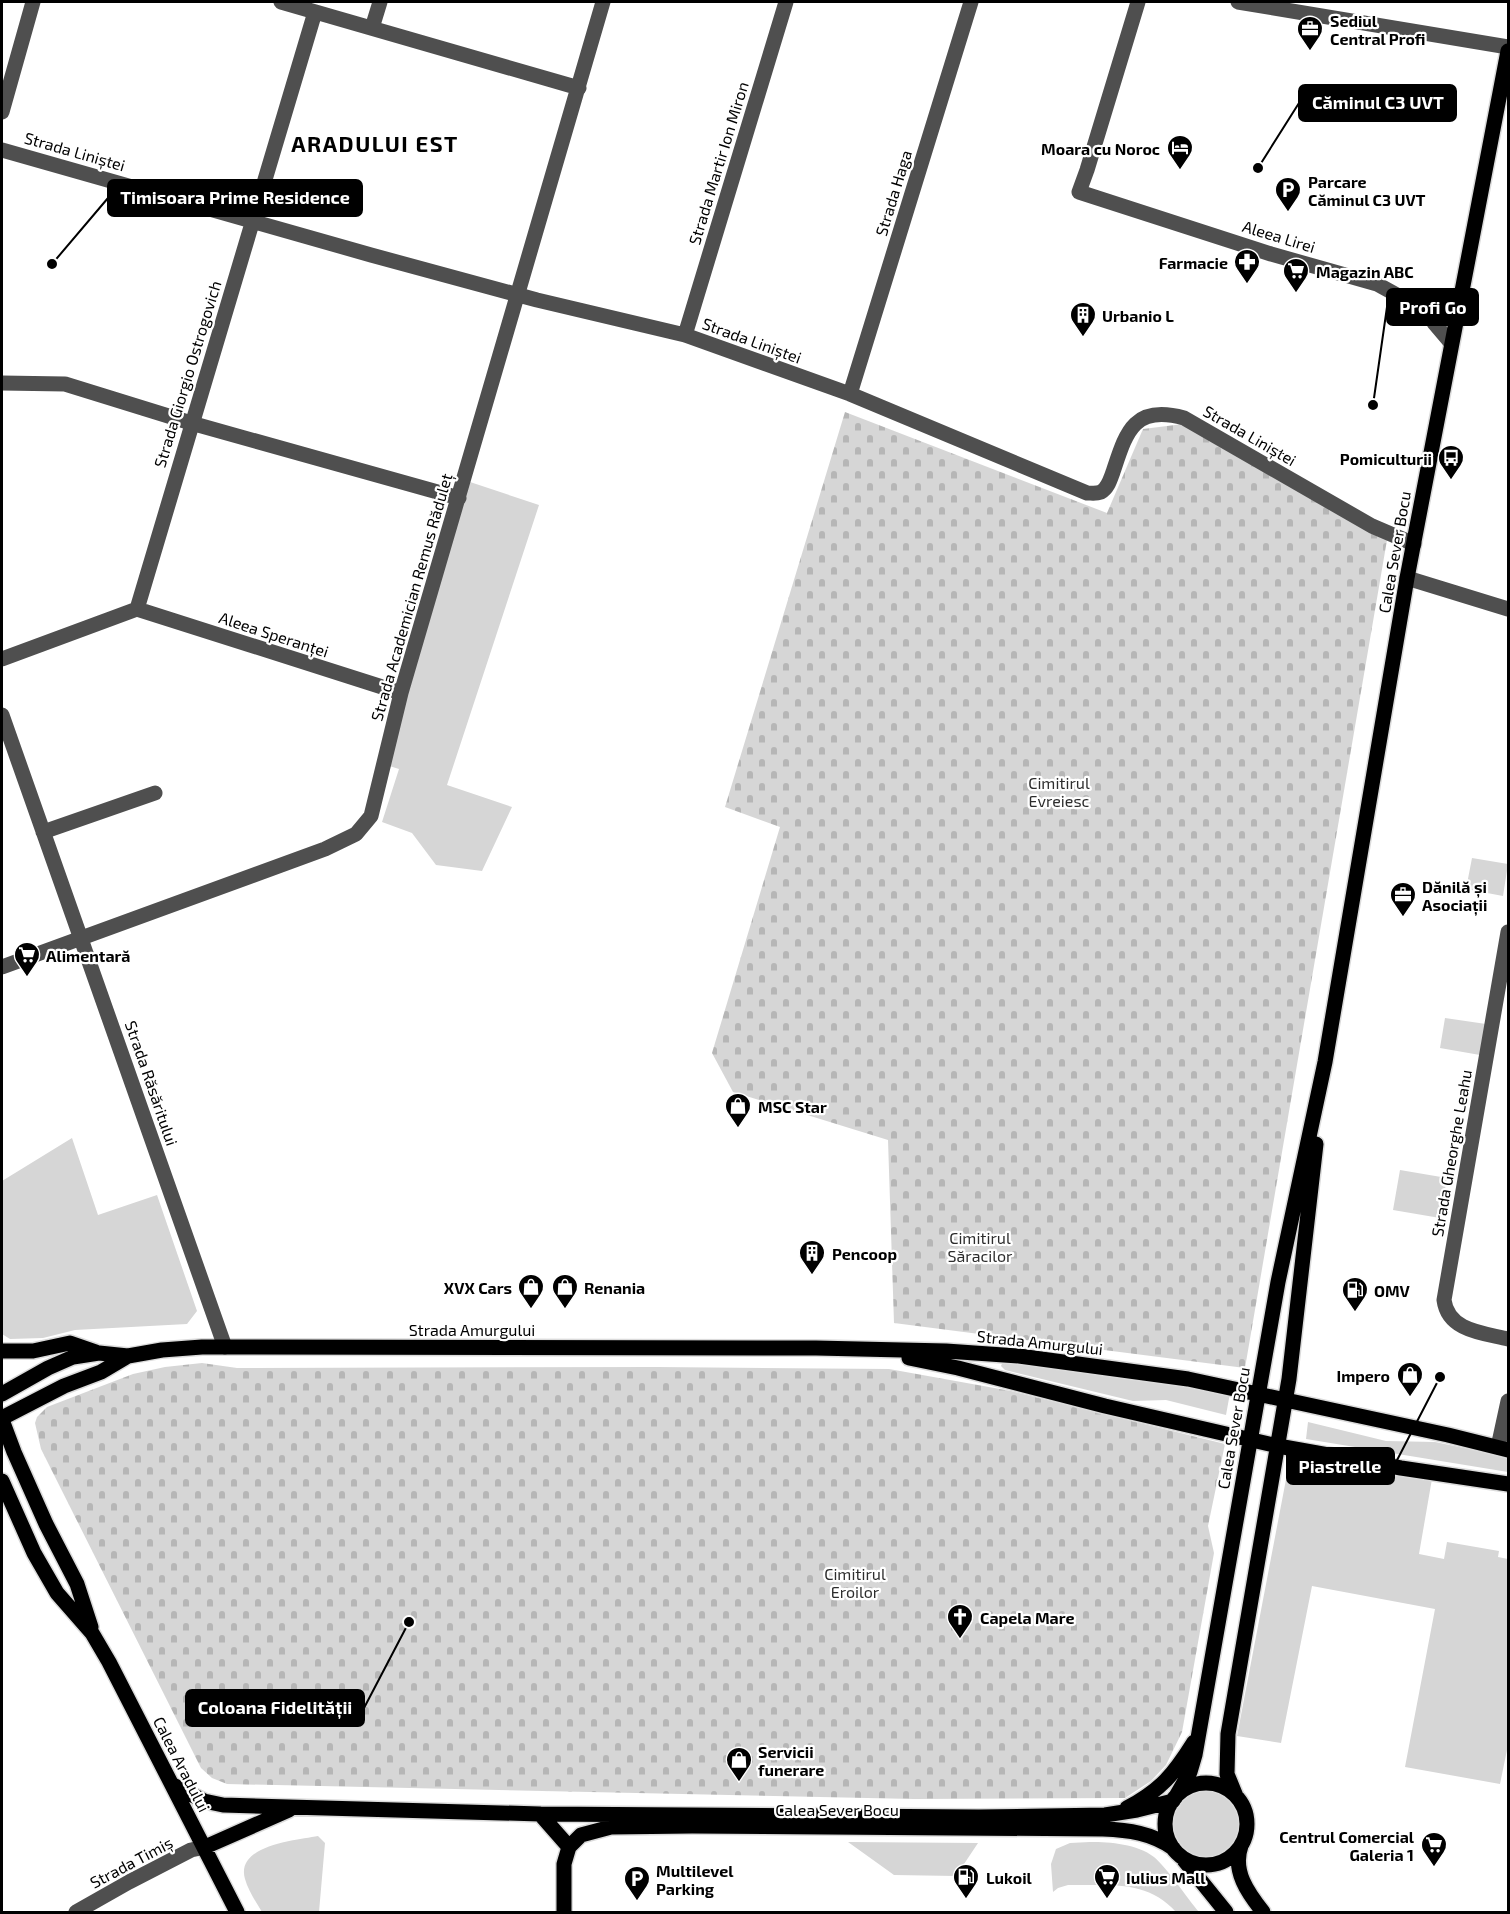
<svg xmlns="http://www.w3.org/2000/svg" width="1510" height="1914" font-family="'Exo 2',sans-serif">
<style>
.green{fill:#d6d6d6}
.cemetery{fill:url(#cemetery-stones)}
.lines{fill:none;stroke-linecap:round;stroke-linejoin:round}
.major-casing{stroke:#dbdbdb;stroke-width:18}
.minor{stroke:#4f4f4f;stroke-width:15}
.major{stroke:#000;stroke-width:15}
.labels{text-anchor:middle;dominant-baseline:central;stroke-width:4.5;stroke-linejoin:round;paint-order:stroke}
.poi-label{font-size:16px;font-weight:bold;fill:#000;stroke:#fff;text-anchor:start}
.street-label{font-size:16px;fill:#000;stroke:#fff}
.park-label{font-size:16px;fill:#2d2d2d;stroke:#fff}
.district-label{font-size:22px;font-weight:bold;letter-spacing:1.5px;fill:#000;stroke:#fff}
.leader{fill:none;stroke:#000;stroke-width:2}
.callout-dot{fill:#000;stroke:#fff;stroke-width:2}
.callout{fill:#000;stroke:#000;stroke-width:2}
.callout-label{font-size:18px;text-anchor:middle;font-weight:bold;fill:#fff}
</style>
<defs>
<pattern id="cemetery-stones" width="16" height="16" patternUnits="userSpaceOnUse" patternTransform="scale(1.5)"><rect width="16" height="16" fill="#d6d6d6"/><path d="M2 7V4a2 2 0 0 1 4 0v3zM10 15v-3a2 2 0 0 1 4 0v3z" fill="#b6b6b6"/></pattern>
</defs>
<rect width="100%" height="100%" fill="#fff"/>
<path class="green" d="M464 480 539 505 447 785 512 807 482 871 436 865 412 833 382 822 399 769 383 764Z
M1472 858 1508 864 1503 896 1466 889Z
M1445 1018 1486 1024 1480 1055 1440 1048Z
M72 1138 98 1215 157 1195 197 1311 187 1324 75 1330 43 1338 10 1339 2 1334V1181Z
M1400 1170 1447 1178 1440 1218 1393 1210Z
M1003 1361H1006L1230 1393 1226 1415 1166 1400 1133 1401 1005 1370 1001 1366Z
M1308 1422 1386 1441 1435 1442 1508 1457V1472L1306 1439Z
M1297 1449 1433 1473 1419 1554 1444 1559 1447 1542 1499 1551 1498 1557 1508 1559V1745L1500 1784 1405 1767 1435 1609 1312 1586 1281 1743 1237 1736 1288 1469 1294 1462Z
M1167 1824a40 40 0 1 1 80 0a40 40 0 1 1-80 0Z
M318 1836 325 1843 319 1912H262C256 1902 248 1890 245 1879 235 1845 297 1840 318 1836Z
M848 1842 978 1843 956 1876 894 1875Z
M1090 1842C1111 1842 1137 1844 1154 1857 1167 1868 1187 1898 1199 1912H1176C1146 1879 1109 1886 1068 1885L1058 1888 1053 1892 1051 1864 1056 1849 1070 1843Z"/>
<path class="cemetery" d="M845 412 1107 513 1143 429 1183 424 1387 540 1245 1368 894 1323 888 1140 733 1092 712 1053 780 827 725 807Z
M202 1363 237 1368 657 1367 889 1369 1011 1391 1225 1444 1208 1526 1214 1553 1182 1732 1166 1765 1151 1781 1125 1798 914 1799 227 1784 212 1778 201 1768 41 1449 35 1423 37 1417 47 1407 133 1374 165 1367Z"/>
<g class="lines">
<defs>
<path id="major" d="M2 1351H33L70 1343 96 1352
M909 1358 958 1368 1105 1406 1278 1446 1401 1468 1508 1484
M2 1394 48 1368 73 1357 99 1353 128 1356 162 1350 202 1347 816 1348 946 1351 1019 1356 1188 1379 1448 1435 1508 1450
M2 1418 64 1386 101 1372 128 1356
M2 1420 14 1452 46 1524 77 1584 91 1627
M2 1481 34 1553 57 1593 92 1633 109 1662 237 1912
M1165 1824a41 41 0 1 1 82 0a41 41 0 1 1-82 0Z
M173 1785 204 1801 223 1805 540 1814 979 1817 1105 1815 1137 1810 1173 1801
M1236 1796 1227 1774 1228 1734 1289 1379 1316 1144
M1175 1798 1190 1772 1195 1755 1278 1282 1325 1062 1407 578 1508 51
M1127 1808C1161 1790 1174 1774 1194 1742
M540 1814 569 1847
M1241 1846C1232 1871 1248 1893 1263 1912
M205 1847 289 1810
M1184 1860 1226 1912
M564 1912V1864L569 1847 581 1835 611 1827 692 1826 1103 1829C1129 1830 1151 1833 1173 1848"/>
</defs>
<use href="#major" class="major-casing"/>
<path class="minor" d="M281 2 579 88
M1138 2 1087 170 1079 192 1271 254 1377 284 1406 300 1433 320 1434 323 1451 343
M1238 2 1508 47
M372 28 380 2
M2 112 33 2
M2 150 371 255 537 300 685 335 850 394 1087 493C1092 493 1096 494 1101 492 1108 488 1110 480 1113 472 1126 433 1133 404 1184 418L1372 526 1414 544
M685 335 786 2
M2 383 65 384 191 423 459 498
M850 394 971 2
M1407 578 1508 609
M137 609 315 12
M137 609 401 693
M2 659 137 609
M2 715 225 1347
M43 832 155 793
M1508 932 1444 1300C1448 1331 1483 1333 1508 1339
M2 967 325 849 356 834 371 816 401 693 603 2
M1498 1447 1508 1401
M76 1912 129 1882 191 1850 205 1847"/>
<use href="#major" class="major"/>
</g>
<defs>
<symbol id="office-pin" viewBox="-11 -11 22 30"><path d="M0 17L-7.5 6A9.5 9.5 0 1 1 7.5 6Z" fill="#000" stroke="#fff"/><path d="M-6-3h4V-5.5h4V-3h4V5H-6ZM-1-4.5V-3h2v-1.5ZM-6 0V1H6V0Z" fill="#fff"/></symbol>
<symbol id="hotel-pin" viewBox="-11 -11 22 30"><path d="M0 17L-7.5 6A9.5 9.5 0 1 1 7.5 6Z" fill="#000" stroke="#fff"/><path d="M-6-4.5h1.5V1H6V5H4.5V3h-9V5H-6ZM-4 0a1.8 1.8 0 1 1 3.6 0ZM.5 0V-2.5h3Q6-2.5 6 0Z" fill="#fff"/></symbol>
<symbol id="parking-pin" viewBox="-11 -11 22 30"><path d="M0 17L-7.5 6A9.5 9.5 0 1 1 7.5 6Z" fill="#000" stroke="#fff"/><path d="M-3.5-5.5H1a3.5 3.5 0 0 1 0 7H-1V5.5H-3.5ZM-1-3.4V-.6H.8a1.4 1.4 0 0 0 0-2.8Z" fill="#fff"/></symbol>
<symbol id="pharmacy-pin" viewBox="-11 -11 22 30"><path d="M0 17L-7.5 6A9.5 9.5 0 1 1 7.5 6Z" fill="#000" stroke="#fff"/><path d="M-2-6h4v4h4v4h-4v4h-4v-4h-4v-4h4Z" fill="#fff"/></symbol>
<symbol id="supermarket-pin" viewBox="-11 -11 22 30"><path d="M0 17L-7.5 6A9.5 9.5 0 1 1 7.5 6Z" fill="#000" stroke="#fff"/><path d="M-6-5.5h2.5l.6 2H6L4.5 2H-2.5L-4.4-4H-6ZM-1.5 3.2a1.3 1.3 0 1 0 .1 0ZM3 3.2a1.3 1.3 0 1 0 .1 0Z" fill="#fff"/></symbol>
<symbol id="building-pin" viewBox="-11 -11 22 30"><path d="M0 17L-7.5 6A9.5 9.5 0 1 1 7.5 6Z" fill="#000" stroke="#fff"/><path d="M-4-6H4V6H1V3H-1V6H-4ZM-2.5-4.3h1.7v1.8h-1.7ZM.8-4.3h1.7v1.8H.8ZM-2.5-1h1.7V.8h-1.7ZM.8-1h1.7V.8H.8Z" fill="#fff"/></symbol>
<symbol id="bus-pin" viewBox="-11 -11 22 30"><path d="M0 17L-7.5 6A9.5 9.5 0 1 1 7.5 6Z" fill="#000" stroke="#fff"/><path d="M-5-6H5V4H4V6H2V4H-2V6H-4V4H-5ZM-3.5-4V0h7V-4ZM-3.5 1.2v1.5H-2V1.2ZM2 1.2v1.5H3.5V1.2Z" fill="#fff"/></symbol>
<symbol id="shop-pin" viewBox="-11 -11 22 30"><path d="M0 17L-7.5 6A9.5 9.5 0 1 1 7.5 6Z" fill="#000" stroke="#fff"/><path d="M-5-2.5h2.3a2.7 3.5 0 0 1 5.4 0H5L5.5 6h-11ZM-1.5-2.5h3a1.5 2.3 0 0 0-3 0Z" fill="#fff"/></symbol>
<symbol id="fuel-pin" viewBox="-11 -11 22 30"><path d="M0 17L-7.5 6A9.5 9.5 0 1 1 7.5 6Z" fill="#000" stroke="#fff"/><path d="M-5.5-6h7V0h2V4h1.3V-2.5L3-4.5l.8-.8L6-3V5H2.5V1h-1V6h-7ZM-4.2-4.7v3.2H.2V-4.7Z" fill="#fff"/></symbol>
<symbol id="church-pin" viewBox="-11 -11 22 30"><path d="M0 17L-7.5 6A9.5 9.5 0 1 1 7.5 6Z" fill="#000" stroke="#fff"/><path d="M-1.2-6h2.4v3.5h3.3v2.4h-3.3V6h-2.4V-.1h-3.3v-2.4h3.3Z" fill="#fff"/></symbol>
</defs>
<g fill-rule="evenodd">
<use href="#office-pin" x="1295" y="14" width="30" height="40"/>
<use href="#hotel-pin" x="1165" y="133" width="30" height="40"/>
<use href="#parking-pin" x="1273" y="175" width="30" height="40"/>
<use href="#pharmacy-pin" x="1232" y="247" width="30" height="40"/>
<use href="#supermarket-pin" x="1281" y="256" width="30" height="40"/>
<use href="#building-pin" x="1068" y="300" width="30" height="40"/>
<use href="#bus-pin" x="1436" y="443" width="30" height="40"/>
<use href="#office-pin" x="1388" y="880" width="30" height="40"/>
<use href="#supermarket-pin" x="12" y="940" width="30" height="40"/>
<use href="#shop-pin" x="723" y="1091" width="30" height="40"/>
<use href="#building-pin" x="797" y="1238" width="30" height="40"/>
<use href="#shop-pin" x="516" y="1272" width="30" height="40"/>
<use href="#shop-pin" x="550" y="1272" width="30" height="40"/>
<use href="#fuel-pin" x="1340" y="1275" width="30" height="40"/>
<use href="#shop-pin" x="1395" y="1360" width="30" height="40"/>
<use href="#church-pin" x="945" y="1602" width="30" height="40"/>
<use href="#shop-pin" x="724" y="1745" width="30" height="40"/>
<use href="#supermarket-pin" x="1419" y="1830" width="30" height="40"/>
<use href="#fuel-pin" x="951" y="1862" width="30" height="40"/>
<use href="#supermarket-pin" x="1092" y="1862" width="30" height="40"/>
<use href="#parking-pin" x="622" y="1864" width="30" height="40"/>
</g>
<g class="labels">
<g class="poi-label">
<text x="1330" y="20">Sediul<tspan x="1330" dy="18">Central Profi</tspan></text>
<text x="1160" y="148" text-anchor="end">Moara cu Noroc</text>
<text x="1308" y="181">Parcare<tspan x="1308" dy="18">Căminul C3 UVT</tspan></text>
<text x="1228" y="262" text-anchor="end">Farmacie</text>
<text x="1316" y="271">Magazin ABC</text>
<text x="1102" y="315">Urbanio L</text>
<text x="1432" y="458" text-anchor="end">Pomiculturii</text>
<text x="1422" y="886">Dănilă și<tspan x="1422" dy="18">Asociații</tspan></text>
<text x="46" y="955">Alimentară</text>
<text x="758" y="1106">MSC Star</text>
<text x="832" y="1253">Pencoop</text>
<text x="512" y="1287" text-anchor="end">XVX Cars</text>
<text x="584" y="1287">Renania</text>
<text x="1374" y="1290">OMV</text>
<text x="1390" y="1375" text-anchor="end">Impero</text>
<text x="980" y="1617">Capela Mare</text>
<text x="758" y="1751">Servicii<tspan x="758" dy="18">funerare</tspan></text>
<text x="1414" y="1836" text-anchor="end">Centrul Comercial<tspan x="1414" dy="18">Galeria 1</tspan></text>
<text x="656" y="1870">Multilevel<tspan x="656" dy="18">Parking</tspan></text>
<text x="986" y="1877">Lukoil</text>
<text x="1126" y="1877">Iulius Mall</text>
</g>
<g class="street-label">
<text transform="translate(75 151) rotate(16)">Strada Liniștei</text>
<text transform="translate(718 163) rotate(-73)">Strada Martir Ion Miron</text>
<text transform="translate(893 193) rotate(-73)">Strada Haga</text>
<text transform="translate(1279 236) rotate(17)">Aleea Lirei</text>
<text transform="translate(752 340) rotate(20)">Strada Liniștei</text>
<text transform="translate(187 374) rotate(-73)">Strada Giorgio Ostrogovich</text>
<text transform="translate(1250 435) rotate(30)">Strada Liniștei</text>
<text transform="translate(1394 552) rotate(-80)">Calea Sever Bocu</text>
<text transform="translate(411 597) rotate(-74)">Strada Academician Remus Răduleț</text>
<text transform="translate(274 634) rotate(18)">Aleea Speranței</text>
<text transform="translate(152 1083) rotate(71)">Strada Răsăritului</text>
<text transform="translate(1451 1153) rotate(-80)">Strada Gheorghe Leahu</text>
<text x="472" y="1329">Strada Amurgului</text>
<text transform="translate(1040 1342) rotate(6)">Strada Amurgului</text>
<text transform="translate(1233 1428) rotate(-80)">Calea Sever Bocu</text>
<text transform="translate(182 1764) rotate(63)">Calea Aradului</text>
<text x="837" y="1809">Calea Sever Bocu</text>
<text transform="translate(131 1862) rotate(-28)">Strada Timiș</text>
</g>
<g class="park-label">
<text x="1059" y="782">Cimitirul<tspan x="1059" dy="18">Evreiesc</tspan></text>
<text x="980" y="1237">Cimitirul<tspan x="980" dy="18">Săracilor</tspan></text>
<text x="855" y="1573">Cimitirul<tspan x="855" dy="18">Eroilor</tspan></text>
</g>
<g class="district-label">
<text x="375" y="143">ARADULUI EST</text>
</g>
</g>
<path class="leader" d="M1258 168L1299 103M52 264L108 198M1373 405L1387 307M1440 1377L1394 1466M409 1622L364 1708"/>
<g class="callout-dot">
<circle cx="1258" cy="168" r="6"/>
<circle cx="52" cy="264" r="6"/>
<circle cx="1373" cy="405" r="6"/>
<circle cx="1440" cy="1377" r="6"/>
<circle cx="409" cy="1622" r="6"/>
</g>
<g class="callout">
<rect x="1299" y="85" width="157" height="36" rx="6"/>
<rect x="108" y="180" width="254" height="36" rx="6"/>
<rect x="1387" y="289" width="91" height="36" rx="6"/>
<rect x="1287" y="1448" width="107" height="36" rx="6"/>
<rect x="186" y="1690" width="178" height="36" rx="6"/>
</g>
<g class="callout-label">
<text x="1378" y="109">Căminul C3 UVT</text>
<text x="235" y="204">Timisoara Prime Residence</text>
<text x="1433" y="314">Profi Go</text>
<text x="1340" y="1473">Piastrelle</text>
<text x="275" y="1714">Coloana Fidelității</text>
</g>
<rect width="1510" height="1914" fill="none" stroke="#000000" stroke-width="6"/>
</svg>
